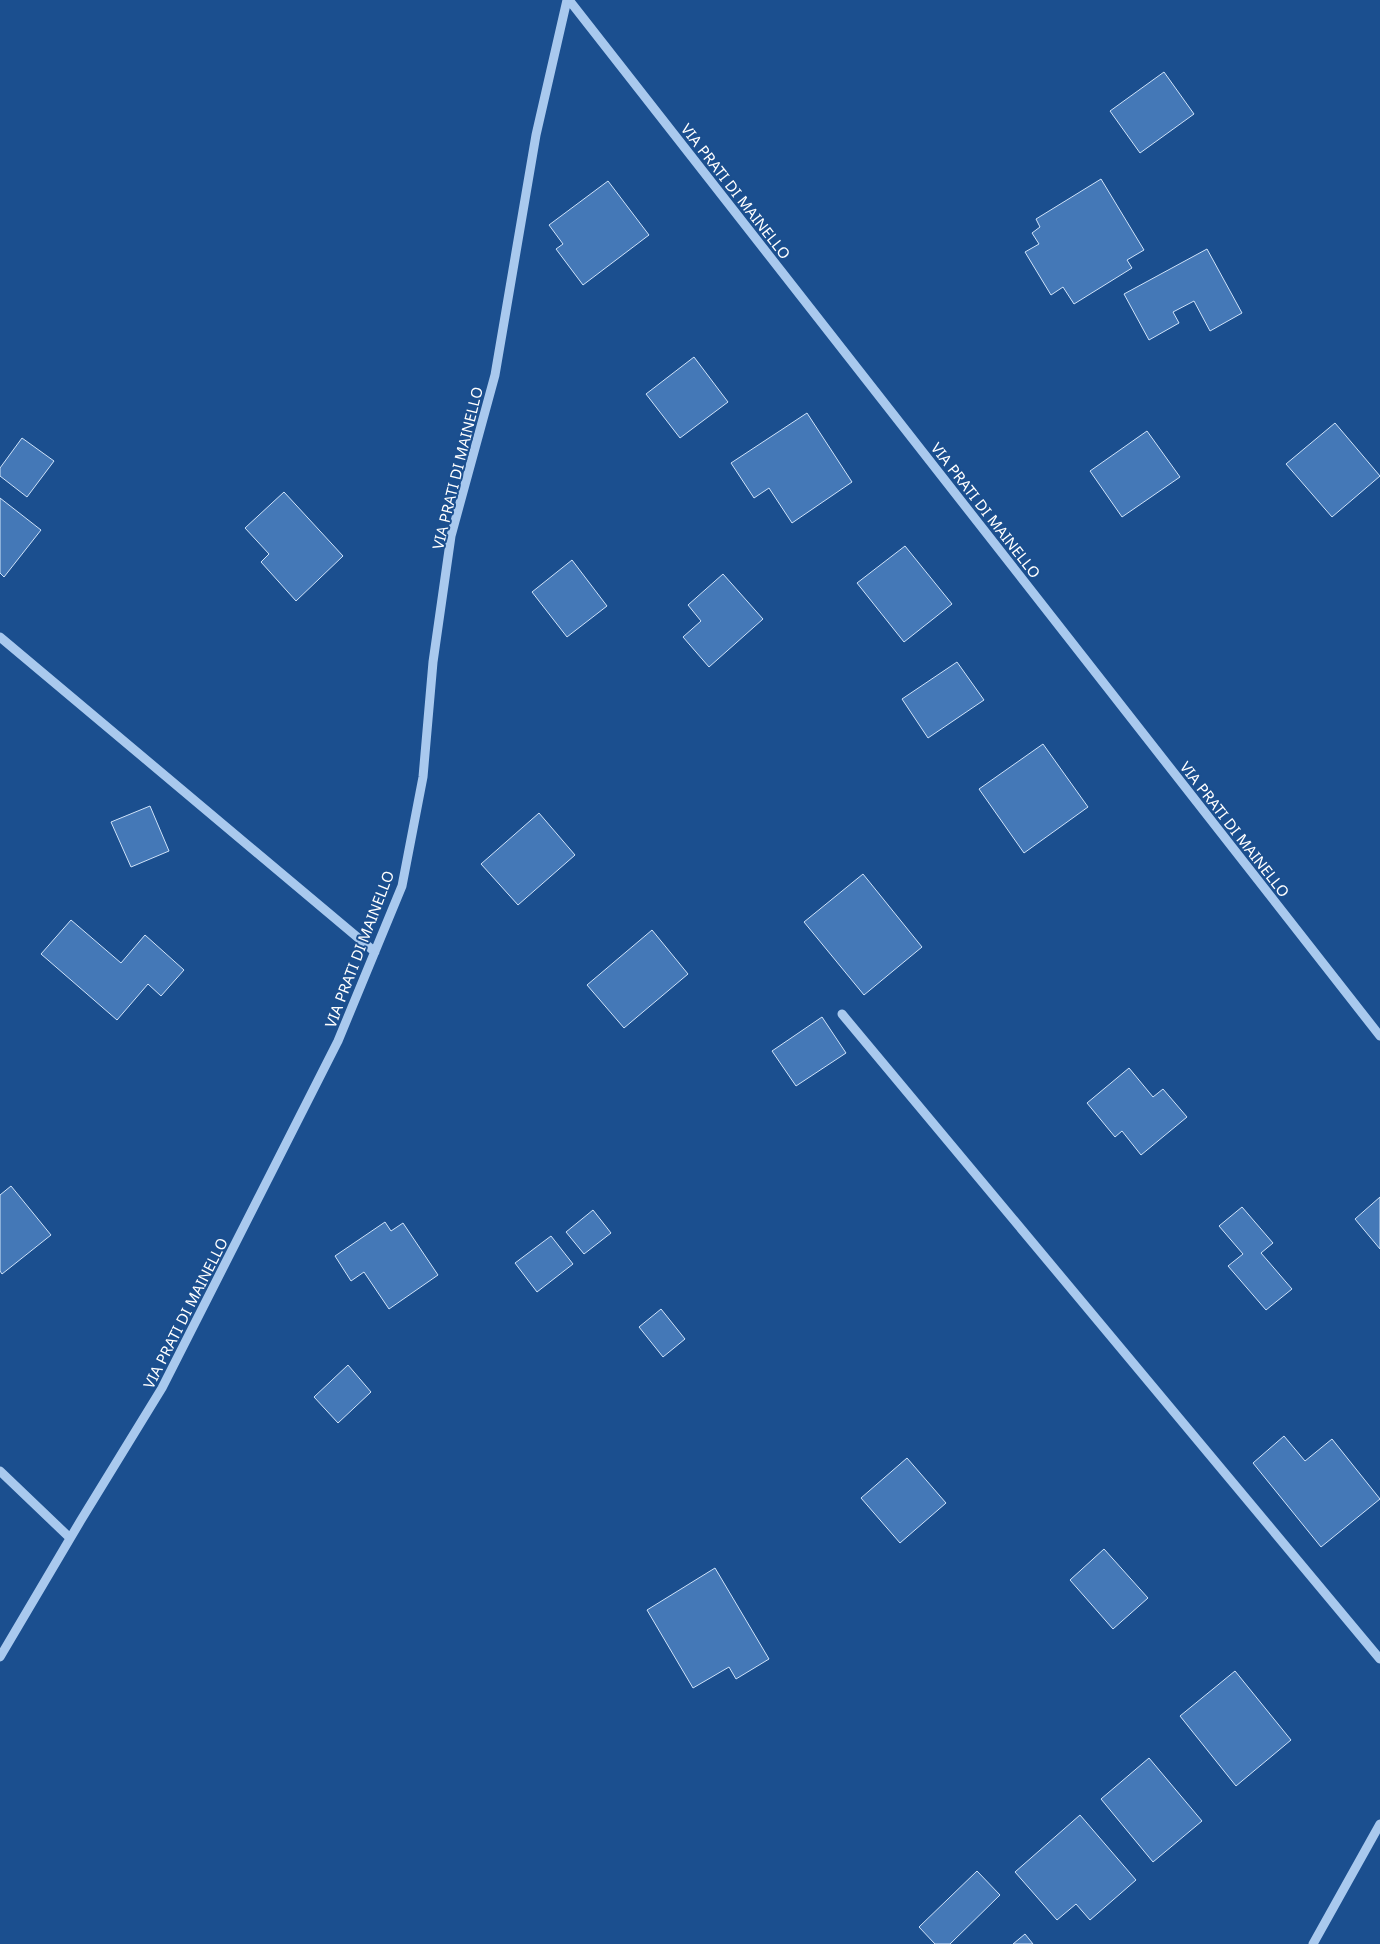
<svg xmlns="http://www.w3.org/2000/svg" width="1380" height="1944" font-family="'Noto Sans',sans-serif">
<style>
.building{fill:#4478b7;stroke:#cfe3fa}
.lines{fill:none;stroke-linecap:round;stroke-linejoin:round}
.minor{stroke:#a9c9ee;stroke-width:9}
.labels{text-anchor:middle;dominant-baseline:central;stroke-width:4;stroke-linejoin:round;paint-order:stroke}
.street-label{font-size:15px;fill:#fff;stroke:#1b4f8f}
</style>
<rect width="100%" height="100%" fill="#1b4f8f"/>
<path class="building" d="M1164 72 1194 114 1140 153 1110 111Z
M1101 179 1144 250 1127 260 1132 268 1074 304 1063 287 1051 295 1025 252 1039 244 1032 233 1040 227 1036 219Z
M608 181 649 235 583 285 556 249 563 244 549 225Z
M1207 249 1242 313 1210 331 1194 301 1173 312 1179 323 1149 340 1124 294Z
M694 357 728 402 680 438 646 394Z
M807 413 852 482 792 523 769 488 754 498 731 463Z
M1335 423 1380 476 1332 517 1286 464Z
M1147 431 1180 477 1122 517 1090 471Z
M22 438 54 461 27 497 0 476V468Z
M284 492 343 556 296 601 261 562 269 554 245 528Z
M0 498 41 530 4 577 0 573Z
M905 546 952 604 904 642 857 583Z
M572 560 607 606 567 637 532 592Z
M723 574 763 619 709 667 683 637 701 621 688 605Z
M957 662 984 700 928 738 902 699Z
M1043 744 1088 807 1024 853 979 789Z
M150 806 169 851 131 867 111 822Z
M539 813 575 855 518 905 481 864Z
M863 874 922 947 864 995 804 922Z
M71 920 121 963 145 935 184 970 161 996 148 984 117 1020 41 954Z
M652 930 688 974 624 1028 587 985Z
M822 1017 846 1053 796 1086 772 1051Z
M1129 1068 1153 1097 1163 1089 1187 1117 1141 1155 1122 1131 1115 1137 1087 1103Z
M11 1186 51 1235 2 1274 0 1271V1195Z
M1380 1197V1249L1355 1219Z
M1242 1207 1273 1243 1261 1253 1292 1289 1266 1310 1228 1266 1243 1254 1219 1226Z
M593 1210 611 1233 584 1254 566 1232Z
M385 1222 391 1231 403 1223 438 1275 389 1309 364 1272 351 1281 335 1256Z
M551 1236 573 1264 537 1292 515 1263Z
M661 1309 685 1339 663 1357 639 1327Z
M348 1365 371 1392 338 1423 314 1397Z
M1284 1436 1305 1461 1332 1439 1380 1499 1321 1547 1253 1463Z
M907 1458 946 1503 900 1543 861 1498Z
M1104 1549 1148 1598 1113 1629 1070 1580Z
M715 1568 769 1659 736 1679 729 1667 693 1688 647 1610Z
M1235 1671 1291 1740 1236 1786 1180 1716Z
M1149 1758 1202 1821 1153 1862 1101 1799Z
M1080 1815 1136 1880 1090 1920 1076 1904 1057 1920 1015 1872Z
M977 1871 1000 1895 950 1944H935L919 1927Z
M1025 1934 1033 1944H1013Z"/>
<g class="lines">
<path class="minor" d="M569 0 1380 1036
M0 637 375 952
M842 1014 1380 1659
M0 1471 70 1538
M0 1657 81 1520 162 1388 338 1041 402 886 423 777 433 662 451 536 495 375 536 135 567 0
M1313 1944 1380 1824"/>
</g>
<g class="labels">
<g class="street-label">
<text transform="translate(736 191) rotate(52)">VIA PRATI DI MAINELLO</text>
<text transform="translate(457 468) rotate(-76)">VIA PRATI DI MAINELLO</text>
<text transform="translate(986 510) rotate(52)">VIA PRATI DI MAINELLO</text>
<text transform="translate(1235 829) rotate(52)">VIA PRATI DI MAINELLO</text>
<text transform="translate(359 949) rotate(-69)">VIA PRATI DI MAINELLO</text>
<text transform="translate(185 1313) rotate(-63)">VIA PRATI DI MAINELLO</text>
</g>
</g>
</svg>
